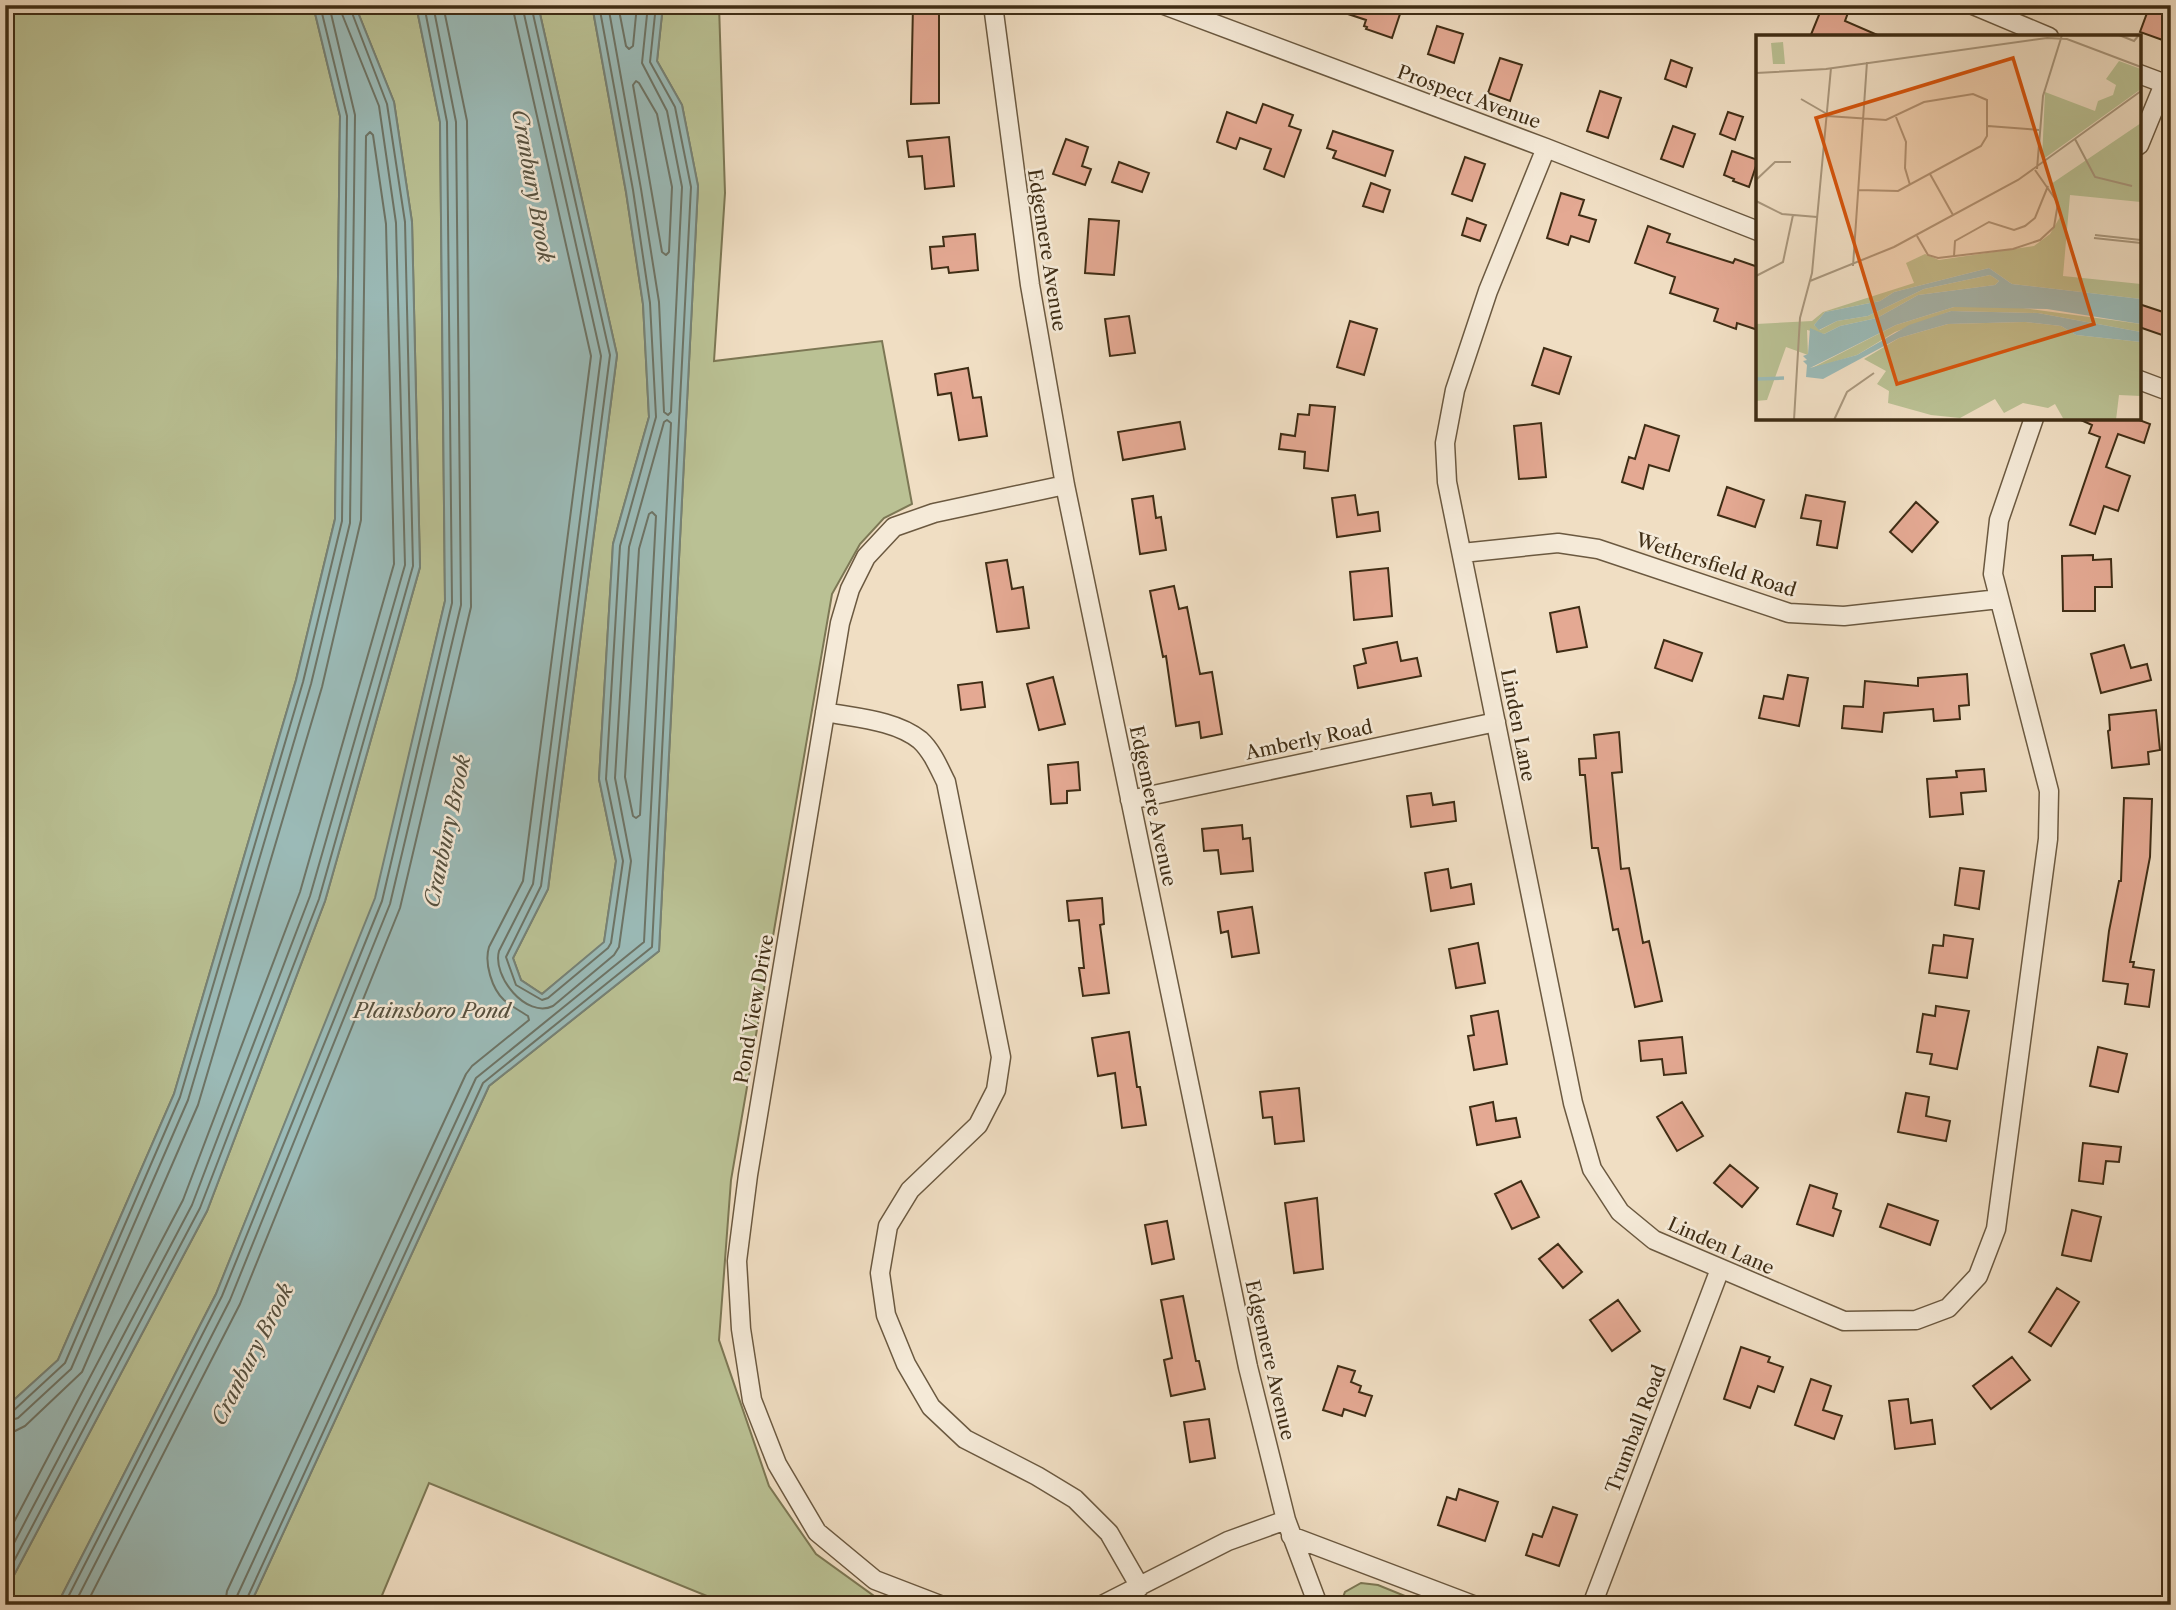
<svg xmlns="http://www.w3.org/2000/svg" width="2176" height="1610" font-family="'Libre Caslon Text',serif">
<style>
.green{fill:#bac194;stroke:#7c7754;stroke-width:2}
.water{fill:#9bbbb8;stroke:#768277;stroke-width:2}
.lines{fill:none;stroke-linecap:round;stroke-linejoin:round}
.shore{stroke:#6d7466;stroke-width:2}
.building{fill:#e4a993;stroke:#3f2d15;stroke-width:2}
.street-casing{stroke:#6b5940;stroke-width:21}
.street{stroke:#f5ead8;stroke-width:18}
.labels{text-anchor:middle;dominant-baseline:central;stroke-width:5;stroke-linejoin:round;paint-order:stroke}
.street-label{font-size:19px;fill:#3f2d15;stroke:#f5ead8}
.water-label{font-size:21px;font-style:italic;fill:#56503e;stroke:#f5ead8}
.inset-river{fill:none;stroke:#9bbbb8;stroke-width:3.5}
.inset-road{fill:none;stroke:#a9977d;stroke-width:2}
.view{fill:#d7550d;fill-opacity:0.15;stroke:#d7550d;stroke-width:3.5}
.inset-edge{fill:none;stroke:#3f2d15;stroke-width:3.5}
</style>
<rect width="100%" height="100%" fill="#f0dec3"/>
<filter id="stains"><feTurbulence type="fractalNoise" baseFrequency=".00286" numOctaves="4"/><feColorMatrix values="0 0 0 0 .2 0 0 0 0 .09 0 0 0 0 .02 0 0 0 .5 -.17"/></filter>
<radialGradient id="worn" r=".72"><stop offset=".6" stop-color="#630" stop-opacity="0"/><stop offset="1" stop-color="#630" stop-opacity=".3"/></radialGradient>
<path class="green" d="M5 5H313L340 116 335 519 296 680 174 1094 58 1360 5 1408Z
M355 5H416L440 122 445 601 376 898 216 1294 57 1605H5V1592L207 1211 325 901 420 567 412 222 394 102Z
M538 5H592L626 192 643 304 649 417 613 544 599 779 616 861 604 943 542 994 521 980 513 958 548 889 617 355Z
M663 5H719L725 193 714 361 882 341 912 504 884 518 860 544 832 594 731 1180 719 1340 769 1486 816 1554 877 1598 895 1605H729L429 1483 378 1605H250L489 1086 659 951 698 186 682 105 657 61Z
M1361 1583 1378 1585 1427 1605H1340L1345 1592Z"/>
<path class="water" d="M313 5H355L394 102 412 222 420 567 325 901 207 1211 5 1592V1408L58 1360 174 1094 296 680 335 519 340 116Z
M416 5H538L617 355 548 889 513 958 521 980 542 994 604 942 616 861 599 779 613 544 649 417 643 304 626 192 592 5H663L657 61 682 105 698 186 659 951 489 1086 250 1605H57L216 1294 375 898 445 601 440 122Z"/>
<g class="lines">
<path class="shore" d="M531 5 610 355 541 886 506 957 516 985 542 1000 548 998 608 948 611 943 623 861 606 779 620 546 656 417 650 303 633 190 599 5
M608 5 641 189 659 302 664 412 668 415 671 412 682 187 667 111 642 63 648 5
M618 5 626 46 629 49 633 46 637 5
M636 81 639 83 657 114 672 187 669 252 666 255 662 252 633 85Z
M652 512 656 516 640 815 636 818 633 816 625 777 639 549 649 514Z
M5 1413 13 1411 65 1363 180 1097 303 682 342 521 347 116 320 5
M5 1422 18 1418 71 1369 188 1100 311 684 350 523 355 115 329 5
M5 1432 15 1431 25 1426 82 1372 198 1105 322 687 361 520 366 136 370 132 373 135 386 224 394 564 300 892 183 1200 5 1539
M5 1560 192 1205 310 896 405 565 396 223 379 106 342 14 341 5
M5 1578 200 1208 319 899 413 566 405 222 387 104 349 5
M64 1605 222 1296 382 901 452 603 447 122 424 5
M74 1605 230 1300 390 904 461 605 456 122 433 5
M86 1605 240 1304 400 908 471 607 467 121 443 5
M225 1605 227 1591 466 1074 472 1066 529 1020 528 1016C520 1011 511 1006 504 1000 492 989 484 963 489 947L523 881 591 356 512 5
M235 1605 237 1596 476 1078 644 942 671 423 667 420 664 422 629 547 615 778 631 861 619 947 614 955 553 1006C526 1019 492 976 499 951L533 884 601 356 522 5
M244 1605 483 1083 652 947 691 187 675 107 650 62 656 5"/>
</g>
<path class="building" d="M913 5H939V103L911 104Z
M1331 5H1403L1392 38 1366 29 1367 27 1364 26 1366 20 1330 8Z
M1823 5H1837L1849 10 1845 21 1882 37H1810Z
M2150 5H2171V43L2140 32Z
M1437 26 1463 34 1454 63 1428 54Z
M1500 58 1522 65 1510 101 1488 93Z
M1671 60 1692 68 1686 87 1665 79Z
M1600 91 1621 98 1608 138 1587 131Z
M1263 104 1293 115 1289 126 1301 130 1284 177 1264 169 1271 149 1240 138 1236 149 1217 142 1227 112 1256 123Z
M1728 112 1743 117 1735 140 1720 134Z
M1673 126 1695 134 1683 167 1661 159Z
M1333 131 1393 151 1385 176 1333 158 1336 151 1327 148Z
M949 137 954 186 925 189 922 156 909 157 907 141Z
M1066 139 1088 147 1082 166 1091 169 1085 185 1053 174Z
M1732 151 1758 160 1749 187 1733 181 1734 179 1724 175Z
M1465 157 1485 164 1472 201 1452 194Z
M1119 162 1149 173 1142 192 1112 182Z
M1371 183 1390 190 1383 212 1363 206Z
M1561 193 1584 200 1579 215 1596 220 1589 242 1571 236 1568 245 1547 238Z
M1467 218 1486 225 1480 241 1462 235Z
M1089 219 1119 221 1114 275 1085 273Z
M1648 226 1670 234 1667 242 1733 263 1735 259 1758 267V330L1737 323 1736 329 1714 321 1718 309 1670 293 1675 277 1635 263Z
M975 234 978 270 949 273 948 267 932 269 930 247 944 246 943 237Z
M2139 304 2169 314 2162 335 2139 327Z
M1129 316 1135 353 1110 356 1105 319Z
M1350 321 1377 329 1364 375 1337 367Z
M1544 348 1571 357 1559 394 1532 385Z
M968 368 973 398 981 397 987 436 959 440 951 393 938 395 935 374Z
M1310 405 1335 407 1328 471 1304 468 1305 452 1279 449 1281 434 1295 436 1298 414 1309 415Z
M2081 418H2134L2150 424 2144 443 2118 434 2106 467 2130 476 2118 511 2104 506 2095 534 2070 525 2100 437 2089 433 2092 425 2081 420Z
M1180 422 1185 449 1123 460 1118 432Z
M1541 423 1546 477 1519 479 1514 426Z
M1645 425 1679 436 1669 471 1649 465 1643 489 1622 482 1629 457 1635 459Z
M1727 487 1764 500 1755 527 1718 515Z
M1355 495 1358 515 1378 512 1380 531 1337 537 1332 498Z
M1806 495 1845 502 1837 548 1817 545 1821 521 1801 518Z
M1153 496 1156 518 1161 517 1166 550 1140 554 1132 499Z
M1916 502 1938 522 1912 552 1890 532Z
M2093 555V560L2111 559 2112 587H2095V611H2063L2062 556Z
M1007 560 1012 589 1023 587 1029 628 997 632 986 563Z
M1388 568 1392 616 1354 620 1350 572Z
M1174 586 1179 609 1187 607 1200 674 1212 672 1222 734 1201 738 1199 722 1176 726 1166 656 1163 657 1150 591Z
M1579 607 1587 647 1557 652 1550 613Z
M1664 640 1702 653 1692 681 1655 668Z
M1397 642 1401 661 1417 658 1421 676 1358 688 1354 666 1366 663 1363 649Z
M2124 645 2131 668 2147 664 2151 680 2101 693 2091 654Z
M1967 674 1969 705 1959 706 1960 719 1934 721 1933 709 1884 713 1882 732 1842 728 1844 706 1863 707 1865 681 1918 686V678Z
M1788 675 1808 678 1799 726 1759 718 1764 696 1783 699Z
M1053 677 1065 724 1039 730 1027 684Z
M982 682 985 707 961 710 958 685Z
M2156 710 2160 750 2148 752 2149 764 2112 768 2108 731 2110 730 2109 715Z
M1619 732 1622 772 1612 773 1621 869 1629 868 1643 943 1649 941 1662 1001 1635 1007 1618 929 1613 930 1598 848H1592L1585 775H1580L1579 759 1596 758 1594 735Z
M1078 762 1080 790 1067 791V803L1051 804 1048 765Z
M1984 769 1986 791 1961 793 1963 814 1930 817 1927 779 1957 777 1956 771Z
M1431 793 1433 805 1454 802 1456 821 1411 827 1407 796Z
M2124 798 2152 799 2150 857 2130 962H2134L2133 967 2154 970 2149 1007 2125 1004 2128 984 2103 981 2109 931 2119 881H2121Z
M1242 825 1243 839 1250 838 1253 871 1221 874 1218 850 1204 851 1202 829Z
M1960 868 1984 871 1979 909 1955 905Z
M1448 869 1451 888 1471 884 1474 904 1431 911 1425 873Z
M1102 898 1104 924 1100 925 1109 993 1083 996 1079 968H1084L1079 920 1069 921 1067 901Z
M1252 907 1259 953 1232 957 1228 931 1221 933 1218 912Z
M1944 935 1973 939 1967 978 1929 973 1933 945 1943 946Z
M1478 943 1485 983 1456 988 1449 949Z
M1936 1006 1969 1011 1957 1069 1930 1064 1932 1054 1917 1052 1923 1014 1935 1016Z
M1498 1011 1507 1064 1474 1070 1468 1036 1474 1035 1471 1016Z
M1129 1032 1137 1087H1140L1146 1125 1122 1128 1115 1073 1098 1076 1092 1038Z
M1682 1037 1686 1073 1664 1075 1662 1059 1641 1061 1639 1041Z
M2098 1047 2127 1054 2118 1092 2090 1086Z
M1299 1088 1304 1141 1275 1144 1272 1117 1263 1118 1260 1092Z
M1906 1093 1929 1097 1926 1116 1950 1121 1946 1141 1898 1132Z
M1493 1102 1496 1121 1516 1118 1520 1137 1477 1145 1470 1107Z
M1682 1102 1703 1136 1677 1151 1657 1117Z
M2083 1143 2121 1147 2119 1162 2106 1161 2103 1184 2079 1181Z
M1730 1165 1758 1188 1742 1207 1714 1183Z
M1521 1181 1539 1217 1512 1229 1495 1194Z
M1810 1185 1837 1194 1833 1208 1841 1211 1833 1236 1797 1224Z
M1317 1198 1323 1269 1294 1273 1285 1203Z
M1888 1204 1938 1221 1930 1245 1880 1227Z
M2072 1210 2101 1217 2091 1261 2062 1255Z
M1167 1221 1174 1259 1152 1264 1145 1225Z
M1558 1244 1582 1272 1563 1288 1539 1259Z
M2057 1288 2079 1302 2051 1346 2029 1332Z
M1183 1296 1196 1361H1199L1205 1389 1171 1396 1164 1360 1172 1358 1161 1300Z
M1618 1300 1640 1331 1612 1351 1590 1320Z
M1741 1347 1770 1357 1768 1362 1783 1367 1774 1392 1758 1386 1750 1408 1724 1399Z
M2012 1357 2030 1380 1991 1409 1973 1386Z
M1338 1366 1355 1371 1351 1382 1361 1386 1359 1392 1372 1396 1365 1416 1344 1409 1342 1416 1323 1410Z
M1811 1379 1831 1386 1823 1410 1842 1416 1834 1439 1795 1425Z
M1908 1399 1911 1423 1932 1420 1935 1444 1895 1449 1889 1401Z
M1209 1419 1215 1458 1190 1462 1184 1422Z
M1459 1489 1498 1502 1485 1541 1438 1525 1447 1497 1456 1500Z
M1553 1507 1577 1515 1559 1566 1526 1555 1533 1534 1542 1537Z"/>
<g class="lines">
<defs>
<path id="street" d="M993 5 1030 285 1065 485 1248 1367 1286 1520 1318 1605
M1164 5 1546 148 1758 231
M1973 5 2049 37
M2139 74 2171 86
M2139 145 2164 84
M1546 148 1488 291 1455 390 1445 443 1447 482 1573 1103 1592 1169 1620 1212 1654 1240 1844 1321 1916 1320 1948 1308 1978 1276 1996 1229 2048 839 2049 791 1993 574 1999 520 2034 418
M2139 380 2171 392
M1462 553 1558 543 1598 549 1789 613 1844 616 1999 599
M825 712C856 718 895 720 920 740 932 751 939 768 946 782L1001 1057 996 1090 978 1125 910 1190 888 1226 880 1273 886 1315 906 1364 931 1407 965 1439 1037 1476 1075 1499 1109 1533 1140 1587
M1130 800 1496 722
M1291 1536 1473 1605
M940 1605 875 1580 817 1532 777 1464 752 1400 741 1329 737 1261 748 1175 840 623 850 589 866 557 894 527 934 513 1065 485
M1102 1605 1228 1541 1286 1520
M1592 1605 1720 1269"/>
</defs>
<use href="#street" class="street-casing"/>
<use href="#street" class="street"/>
</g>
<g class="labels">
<g class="street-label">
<text transform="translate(1469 97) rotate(20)">Prospect Avenue</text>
<text transform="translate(1047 250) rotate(81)">Edgemere Avenue</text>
<text transform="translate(1716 565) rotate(18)">Wethersfield Road</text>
<text transform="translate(1518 725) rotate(79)">Linden Lane</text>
<text transform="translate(1309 740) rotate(-12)">Amberly Road</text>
<text transform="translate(1153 806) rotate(78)">Edgemere Avenue</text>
<text transform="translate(754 1009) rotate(-80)">Pond View Drive</text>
<text transform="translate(1721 1246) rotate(24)">Linden Lane</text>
<text transform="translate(1270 1360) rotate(77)">Edgemere Avenue</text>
<text transform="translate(1636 1429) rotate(-69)">Trumball Road</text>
</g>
<g class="water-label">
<text transform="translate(533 186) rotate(80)">Cranbury Brook</text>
<text transform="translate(447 831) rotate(-78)">Cranbury Brook</text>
<text x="432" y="1010">Plainsboro Pond</text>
<text transform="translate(252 1354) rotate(-63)">Cranbury Brook</text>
</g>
</g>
<g transform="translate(1756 35)">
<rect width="385" height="385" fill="#f0dec3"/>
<path d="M27 7 29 29H17L15 8ZM363 26 385 34V54L286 125 289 57 339 76 342 66 357 60 360 50 350 44ZM385 88V167L314 160 307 241 385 249V264L256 249 233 233 138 257 124 266 69 277 58 290 64 295 81 286 112 281 168 254 234 240 243 246 239 250 162 260 121 283 84 291 68 299 51 295 52 320 30 312 11 365 0 366V289L56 286 67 277 158 248 150 228 169 219 183 225 278 211 294 199 304 182 295 149ZM237 269 385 289V297L282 278 195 276 139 297 101 320 54 334 140 290 198 272ZM269 287 305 291 320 300 385 307V361L363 360 360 385H308L299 369 292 373 267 368 248 378 239 364 204 383 175 380 132 368 133 356 121 349 130 336 108 324 143 303 192 289Z" fill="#bac194"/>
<path d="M233 233 256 249 385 264V289L291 274 198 272 140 290 54 333 101 320 153 290 195 276 282 278 385 297V307L320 300 305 291 269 287 192 289 143 303 67 344 50 342 51 330 47 326 51 325 47 321 52 319 54 293 68 299 84 291 121 283 162 260 239 250 243 246 234 240 168 254 112 281 81 286 63 295 58 290 69 277 124 266 138 257Z" fill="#9bbbb8"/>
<path class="inset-river" d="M0 344 28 343"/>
<path class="inset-road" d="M363 0 378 6 383 0M0 38 70 34 291 3 311 4 385 32M45 64 71 79M71 81 130 85 168 67 217 59 231 65V101L225 111 142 156 102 155M140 82 150 107 149 133 154 150M232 91 283 95M319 104 339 142 376 151M281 134 287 61 306 0M174 139 197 180M0 145 19 127H35M0 166 26 179 61 182M339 200 385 205M161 201 172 220 182 223 257 214 284 205 298 192 302 168 279 135M338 203 385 208M198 221 199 206 233 187 258 195 269 191 279 183 292 151M97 231 111 27M0 241 27 227 37 180M54 246 138 212 262 145 385 56M38 385 44 283 56 238 75 33M78 385 91 357 118 338"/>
<path class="view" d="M257 23 338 289 141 349 60 83Z"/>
<rect width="385" height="385" class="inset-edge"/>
</g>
<rect width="2176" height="1610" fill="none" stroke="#f0dec3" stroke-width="28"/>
<rect x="7" y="7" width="2162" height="1596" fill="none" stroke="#3f2d15" stroke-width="3.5"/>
<rect x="14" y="14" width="2148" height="1582" fill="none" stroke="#3f2d15" stroke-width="2"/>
<rect width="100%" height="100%" filter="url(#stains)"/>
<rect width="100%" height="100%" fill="url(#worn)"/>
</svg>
